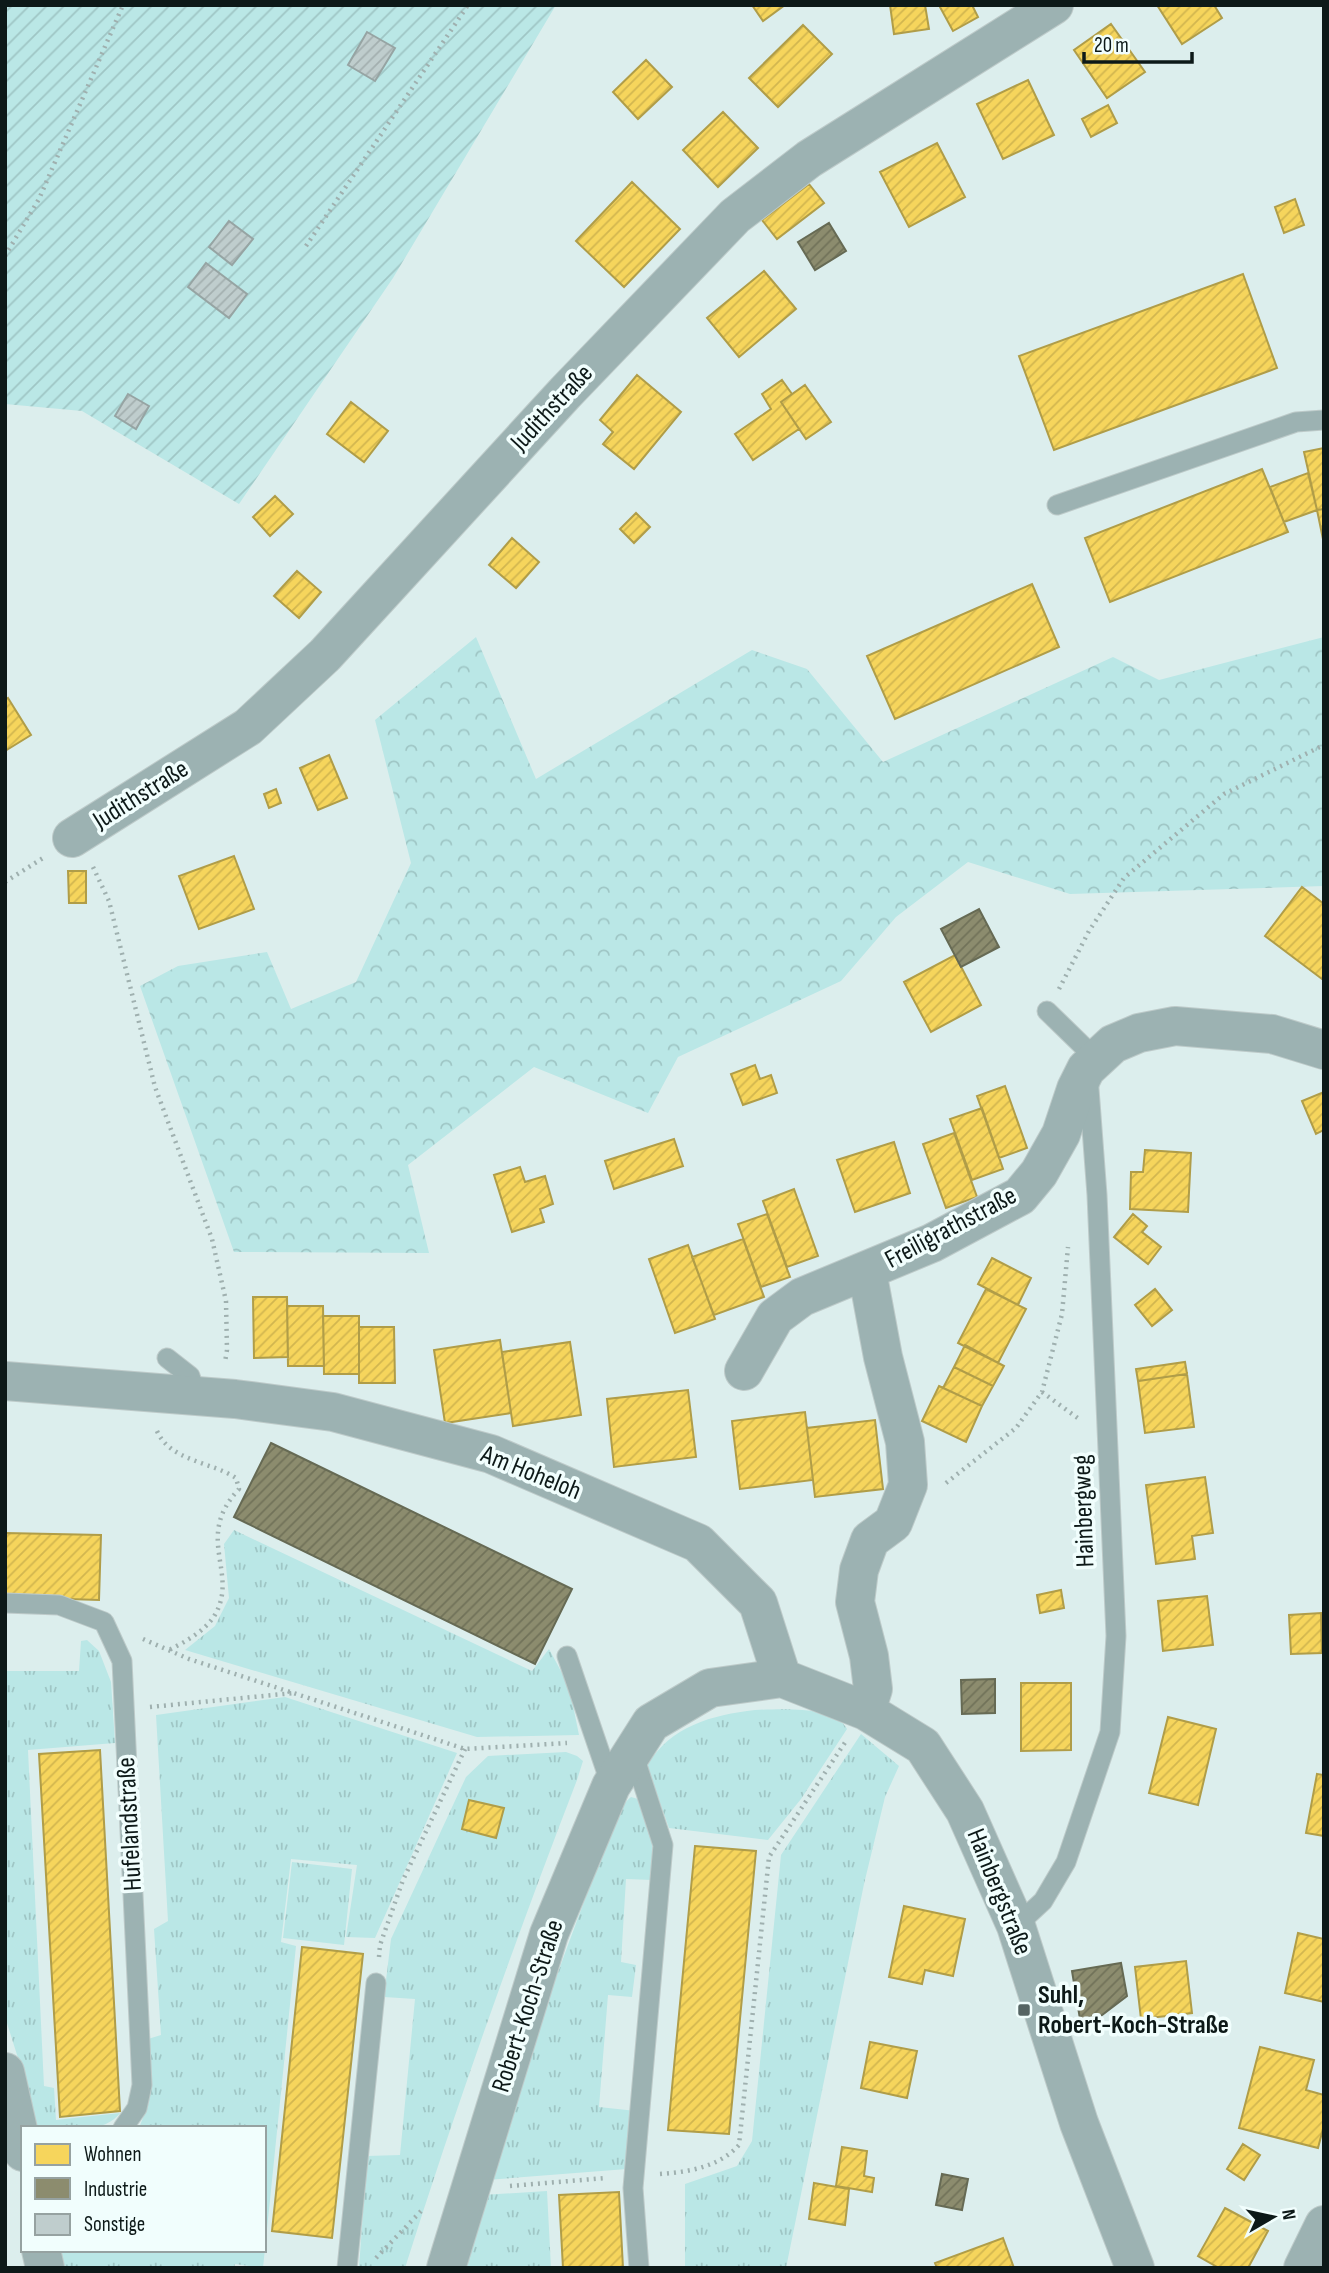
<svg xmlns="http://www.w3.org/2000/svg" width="1329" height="2273" font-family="'Sofia Sans Condensed',sans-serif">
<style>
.grass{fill:url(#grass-tufts)}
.forest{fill:url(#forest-crowns)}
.garden{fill:url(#garden-furrows)}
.homes{fill:url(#homes-hatch);stroke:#b09d48;stroke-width:2}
.industry{fill:url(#industry-hatch);stroke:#666a54;stroke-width:2}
.building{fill:url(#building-hatch);stroke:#96a4a3;stroke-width:2}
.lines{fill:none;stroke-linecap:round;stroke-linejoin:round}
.lane-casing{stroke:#bdcac9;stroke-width:21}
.street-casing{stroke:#bdcac9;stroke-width:40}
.path{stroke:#9fb0af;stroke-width:4.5;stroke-dasharray:2 5;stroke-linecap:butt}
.lane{stroke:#9cb2b2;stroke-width:19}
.street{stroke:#9cb2b2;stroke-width:38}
.poi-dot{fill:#556463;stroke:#f1fefd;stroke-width:2.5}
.labels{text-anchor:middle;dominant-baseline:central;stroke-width:7;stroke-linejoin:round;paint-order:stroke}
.street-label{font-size:26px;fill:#0d1918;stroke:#f1fefd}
.poi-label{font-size:26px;font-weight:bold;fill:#0d1918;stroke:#f1fefd;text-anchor:start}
</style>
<defs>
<pattern id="grass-tufts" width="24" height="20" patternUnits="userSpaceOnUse" patternTransform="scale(1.75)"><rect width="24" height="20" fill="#bae7e6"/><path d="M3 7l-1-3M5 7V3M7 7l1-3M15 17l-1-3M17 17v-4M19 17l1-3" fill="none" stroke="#9fc6c5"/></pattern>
<pattern id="forest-crowns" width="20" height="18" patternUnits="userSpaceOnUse" patternTransform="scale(1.75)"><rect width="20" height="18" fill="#bae7e6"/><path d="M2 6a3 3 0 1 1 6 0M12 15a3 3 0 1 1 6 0" fill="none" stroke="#9fc6c5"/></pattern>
<pattern id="garden-furrows" width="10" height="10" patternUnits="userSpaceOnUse" patternTransform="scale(1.75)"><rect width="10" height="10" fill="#bae7e6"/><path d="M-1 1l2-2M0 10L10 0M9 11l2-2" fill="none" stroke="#9fc6c5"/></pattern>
<pattern id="homes-hatch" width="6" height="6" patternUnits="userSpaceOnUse" patternTransform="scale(1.75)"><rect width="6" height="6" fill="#f6d55c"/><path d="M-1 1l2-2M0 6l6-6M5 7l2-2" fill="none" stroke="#d2b64f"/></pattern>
<pattern id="industry-hatch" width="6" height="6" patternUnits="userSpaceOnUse" patternTransform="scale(1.75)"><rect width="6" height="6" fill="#8c8c6e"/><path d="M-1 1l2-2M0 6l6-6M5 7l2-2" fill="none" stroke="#717259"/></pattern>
<pattern id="building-hatch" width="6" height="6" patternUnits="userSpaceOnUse" patternTransform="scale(1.75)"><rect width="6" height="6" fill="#bfcdcd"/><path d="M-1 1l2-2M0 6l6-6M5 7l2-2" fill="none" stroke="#a3afaf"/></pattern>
</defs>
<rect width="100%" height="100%" fill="#dceeed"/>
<path class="grass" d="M234 1530 532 1671 549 1649 569 1686 579 1735 477 1737 185 1650 215 1626 229 1598 224 1544Z
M87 1640 99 1651 111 1682 115 1743 28 1750 44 2086 54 2088 56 2120 120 2113C103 2136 60 2128 35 2128L25 2080 5 2017V1671H79L81 1641Z
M285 1697 457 1753 375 1938 346 1937 357 1865 291 1859 281 1942 296 1946 263 2268 235 2264 234 2268H64L60 2250H264V2128H139L149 2102 148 2039 161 2035 154 1929 168 1921 156 1715Z
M755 1710C778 1709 836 1705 847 1729L801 1799 768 1840 669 1828 647 1766C670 1726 712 1715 755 1710Z
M861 1734 899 1766 885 1797 864 1884 786 2268H685V2184L737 2166 752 2141 781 1855Z
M566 1752 577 1756 583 1761 577 1780C515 1941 457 2103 405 2268H359L367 2156 400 2155 415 1999 384 1997 391 1939 466 1777 488 1756Z
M631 1797 638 1799 649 1823 657 1876 652 1880 626 1879 621 1962 636 1965 632 1997 608 1995 599 2107 636 2111 627 2169 486 2180C520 2079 555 1978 593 1878 602 1856 613 1811 631 1797Z
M292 1862 352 1869 344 1945 283 1938Z
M547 2191 551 2268H460L482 2195Z"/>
<path class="forest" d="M476 637 536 779 752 650 807 669 883 762 1113 657 1159 680 1324 637V886L1070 894 968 862 896 917 841 981 678 1057 648 1113 534 1067 408 1165 429 1253 234 1252 140 986 178 966 267 952 291 1009 356 982 411 863 375 720Z"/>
<path class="garden" d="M5 5H556L393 278 239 504 82 411 5 404Z"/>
<path class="homes" d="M752 5H785L763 21Z
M890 5H925L929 29 894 34Z
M943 5H972L978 17 953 31 940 7Z
M1157 5H1214L1222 18 1182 44Z
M1111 24 1145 72 1107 98 1074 50Z
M803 25 832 54 778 107 749 78Z
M646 60 672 87 638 119 613 92Z
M1028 80 1054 135 1003 159 977 104Z
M1108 105 1117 123 1091 137 1082 119Z
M723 112 758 148 718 187 683 150Z
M937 143 965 197 909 227 880 172Z
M632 182 680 229 624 287 576 241Z
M809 184 824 203 777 239 762 220Z
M1295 199 1304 225 1284 233 1275 207Z
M764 271 796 309 739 357 707 318Z
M1243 274 1277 368 1054 450 1019 356Z
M637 375 681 412 634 469 603 444 613 432 600 420Z
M782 380 792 394 781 402 799 429 753 460 735 434 771 409 762 394Z
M805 385 831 422 806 439 781 402Z
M351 402 388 431 364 462 327 434Z
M1324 448V509L1317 510 1304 452Z
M1262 469 1288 532 1110 602 1085 538Z
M1308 473 1317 510 1284 522 1270 487Z
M275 496 293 514 270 536 253 517Z
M1324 509V544L1317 510Z
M636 513 650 527 634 543 620 529Z
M512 538 539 562 516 588 489 565Z
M297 571 321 592 299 618 274 596Z
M1032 584 1059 647 895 719 867 656Z
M8 698 31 735 5 751V700Z
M329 755 347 798 318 810 300 768Z
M276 789 281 803 269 808 264 794Z
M234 856 254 909 199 929 179 876Z
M68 871H86V903H69Z
M1302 887 1324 904V977L1322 979 1265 936Z
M955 955 981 1005 931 1032 904 982Z
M755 1065 760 1079 771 1075 777 1093 743 1105 731 1074Z
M1005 1086 1027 1148 999 1158 977 1096Z
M1324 1092V1130L1316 1134 1302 1101Z
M982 1108 1003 1169 972 1180 950 1119Z
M954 1133 977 1197 946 1208 923 1144Z
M674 1139 683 1166 614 1189 605 1161Z
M894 1142 910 1193 855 1212 837 1160Z
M1145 1150 1191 1153 1188 1212 1130 1209 1131 1172H1143Z
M520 1167 525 1182 545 1176 553 1204 540 1209 544 1222 512 1232 494 1175Z
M794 1189 818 1256 787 1267 763 1201Z
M767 1214 790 1277 761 1287 738 1224Z
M1133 1214 1147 1226 1142 1232 1161 1247 1148 1264 1114 1237Z
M743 1239 764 1297 714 1315 692 1257Z
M688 1245 715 1319 675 1333 649 1259Z
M992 1258 1031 1278 1018 1305 978 1284Z
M986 1289 1026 1309 998 1363 958 1343Z
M1155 1289 1172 1310 1152 1326 1135 1305Z
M253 1297H287L288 1357 254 1358Z
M287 1306H323L324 1366H288Z
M323 1316H359V1374H324Z
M359 1327H394L395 1383H359Z
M500 1340 511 1413 445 1423 434 1350Z
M570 1342 581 1415 513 1426 502 1352Z
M965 1345 1004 1366 993 1386 954 1367Z
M1185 1362 1187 1374 1138 1381 1136 1369Z
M954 1367 993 1386 982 1406 943 1388Z
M1187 1374 1194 1427 1145 1433 1138 1381Z
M939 1386 982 1406 966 1442 922 1421Z
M688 1390 696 1457 614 1467 607 1399Z
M805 1412 813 1480 740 1489 732 1421Z
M875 1420 883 1489 815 1497 807 1428Z
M1205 1477 1213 1533 1192 1536 1195 1559 1156 1564 1146 1485Z
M5 1533 101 1535 99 1600 5 1597Z
M1061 1590 1064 1608 1040 1613 1037 1595Z
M1207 1596 1213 1645 1163 1651 1158 1601Z
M1321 1613 1322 1653 1291 1654 1289 1615Z
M1021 1683H1071V1750L1021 1751Z
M1168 1717 1216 1729 1198 1805 1149 1793Z
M100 1750 120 2111 60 2117 39 1754Z
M1317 1774 1324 1775V1836L1306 1833Z
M469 1800 504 1808 496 1838 462 1829Z
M695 1846 756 1851 729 2134 668 2130Z
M904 1906 965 1919 953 1976 925 1970 922 1984 889 1977Z
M1298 1933 1324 1939V2002L1285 1993Z
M302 1947 363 1954 332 2238 272 2231Z
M1186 1961 1192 2013 1141 2019 1135 1967Z
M870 2042 917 2051 907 2098 861 2088Z
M1260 2047 1314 2060 1306 2090 1324 2095V2125L1318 2148 1239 2128Z
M1243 2144 1260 2155 1244 2180 1227 2169Z
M842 2147 867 2151 864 2176 874 2178 872 2192 836 2186Z
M814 2183 849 2189 845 2225 809 2219Z
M619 2192 623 2268H563L559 2195Z
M1225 2208 1268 2231 1248 2268H1219L1198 2256Z
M1003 2238 1014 2268H937L935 2263Z"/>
<path class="industry" d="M829 223 846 251 815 270 798 242Z
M979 909 999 947 961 967 941 929Z
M271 1443 572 1589 535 1664 234 1517Z
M995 1679V1713L962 1714 961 1680Z
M1121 1963 1127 1996 1102 2015 1080 2019 1072 1971Z
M942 2174 968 2179 962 2210 936 2205Z"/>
<path class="building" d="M367 32 395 48 375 81 348 65Z
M229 221 253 239 232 265 209 247Z
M206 263 247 294 229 318 188 287Z
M128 394 149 406 136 429 115 416Z"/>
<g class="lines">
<defs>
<path id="lane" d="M1057 505 1296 422 1324 420
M167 1358 190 1376 197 1397
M5 1603 59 1605 104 1622 122 1661 142 2085 137 2108 123 2128
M567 1656 611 1785
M633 1753 663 1845 633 2188 639 2268
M1016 1926 1043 1901 1066 1862 1110 1732 1116 1636 1097 1195 1086 1049 1047 1011
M347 2268 376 1983"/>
<path id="street" d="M72 838 248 727 325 655 565 393 735 216 809 159 1054 5
M744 1371 775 1317 802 1297 932 1243 1020 1196 1039 1173 1061 1134 1076 1089 1086 1069 1113 1044 1139 1033 1175 1026 1272 1034 1324 1050
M5 1381 235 1399 333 1412 491 1454 698 1543 758 1603 782 1678
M866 1711 873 1689 869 1656 855 1602 859 1570 870 1540 893 1523 908 1485 905 1442 883 1357 867 1271
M5 2072 23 2152
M41 2250 45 2268
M446 2268 549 1934 611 1786 651 1723 710 1688 782 1678 866 1711 923 1746 965 1811 1016 1926 1079 2123 1135 2268
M1303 2268 1324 2225"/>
</defs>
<use href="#lane" class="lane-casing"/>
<use href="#street" class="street-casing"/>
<path class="path" d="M306 246 468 5
M5 256 39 199 123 5
M93 867 109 901 155 1087 212 1239 226 1301 227 1350 225 1362
M5 882 43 858
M1059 989 1089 931 1124 878 1224 794 1324 745
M1042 1392 1079 1419
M157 1431C170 1461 212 1462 236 1478L239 1489C194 1537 238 1571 216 1613 207 1630 185 1642 169 1650
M946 1483 1016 1428 1042 1392 1062 1314 1068 1247
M143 1639 189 1659 465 1749 567 1743
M150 1707 294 1693
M379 1957 380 1945 403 1880 465 1749
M660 2174C689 2172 719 2167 739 2145L769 1857 846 1741
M510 2186 606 2178
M376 2258 423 2209"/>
<use href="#lane" class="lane"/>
<use href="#street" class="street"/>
</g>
<rect class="poi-dot" x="1017" y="2003" width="14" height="14" rx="3.5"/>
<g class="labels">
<g class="street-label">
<text transform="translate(552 408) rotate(-47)">Judithstraße</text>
<text transform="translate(141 795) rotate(-32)">Judithstraße</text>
<text transform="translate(951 1228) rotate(-28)">Freiligrathstraße</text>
<text transform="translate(531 1473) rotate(22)">Am Hoheloh</text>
<text transform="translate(1084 1511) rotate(-92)">Hainbergweg</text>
<text transform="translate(130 1824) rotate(-93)">Hufelandstraße</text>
<text transform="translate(999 1892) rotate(68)">Hainbergstraße</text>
<text transform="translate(528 2006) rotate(-72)">Robert-Koch-Straße</text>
</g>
<g class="poi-label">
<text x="1038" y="1995">Suhl,<tspan x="1038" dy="30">Robert-Koch-Straße</tspan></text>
</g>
</g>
<rect width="1329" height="2273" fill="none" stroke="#0d1918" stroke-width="14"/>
<rect x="21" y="2126" width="245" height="126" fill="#f1fefd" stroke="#96a2a1" stroke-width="2"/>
<rect x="35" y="2144" width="35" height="21" fill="#f6d55c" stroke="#96a2a1" stroke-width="2"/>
<text x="84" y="2161" font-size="21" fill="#0d1918">Wohnen</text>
<rect x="35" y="2178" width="35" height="21" fill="#8c8c6e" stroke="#96a2a1" stroke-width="2"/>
<text x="84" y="2196" font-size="21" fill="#0d1918">Industrie</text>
<rect x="35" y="2214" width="35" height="21" fill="#bfcdcd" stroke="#96a2a1" stroke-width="2"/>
<text x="84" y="2231" font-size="21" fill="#0d1918">Sonstige</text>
<g transform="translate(1273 2217) rotate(81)" stroke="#f1fefd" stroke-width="5" paint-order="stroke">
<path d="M0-5L12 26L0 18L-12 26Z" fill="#0d1918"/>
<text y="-10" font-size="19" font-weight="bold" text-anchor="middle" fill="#0d1918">N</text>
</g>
<path d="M1084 52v10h108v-10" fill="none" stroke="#0d1918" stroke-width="3.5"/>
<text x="1094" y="52" font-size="21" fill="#0d1918" stroke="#f1fefd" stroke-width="5" paint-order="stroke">20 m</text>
</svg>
